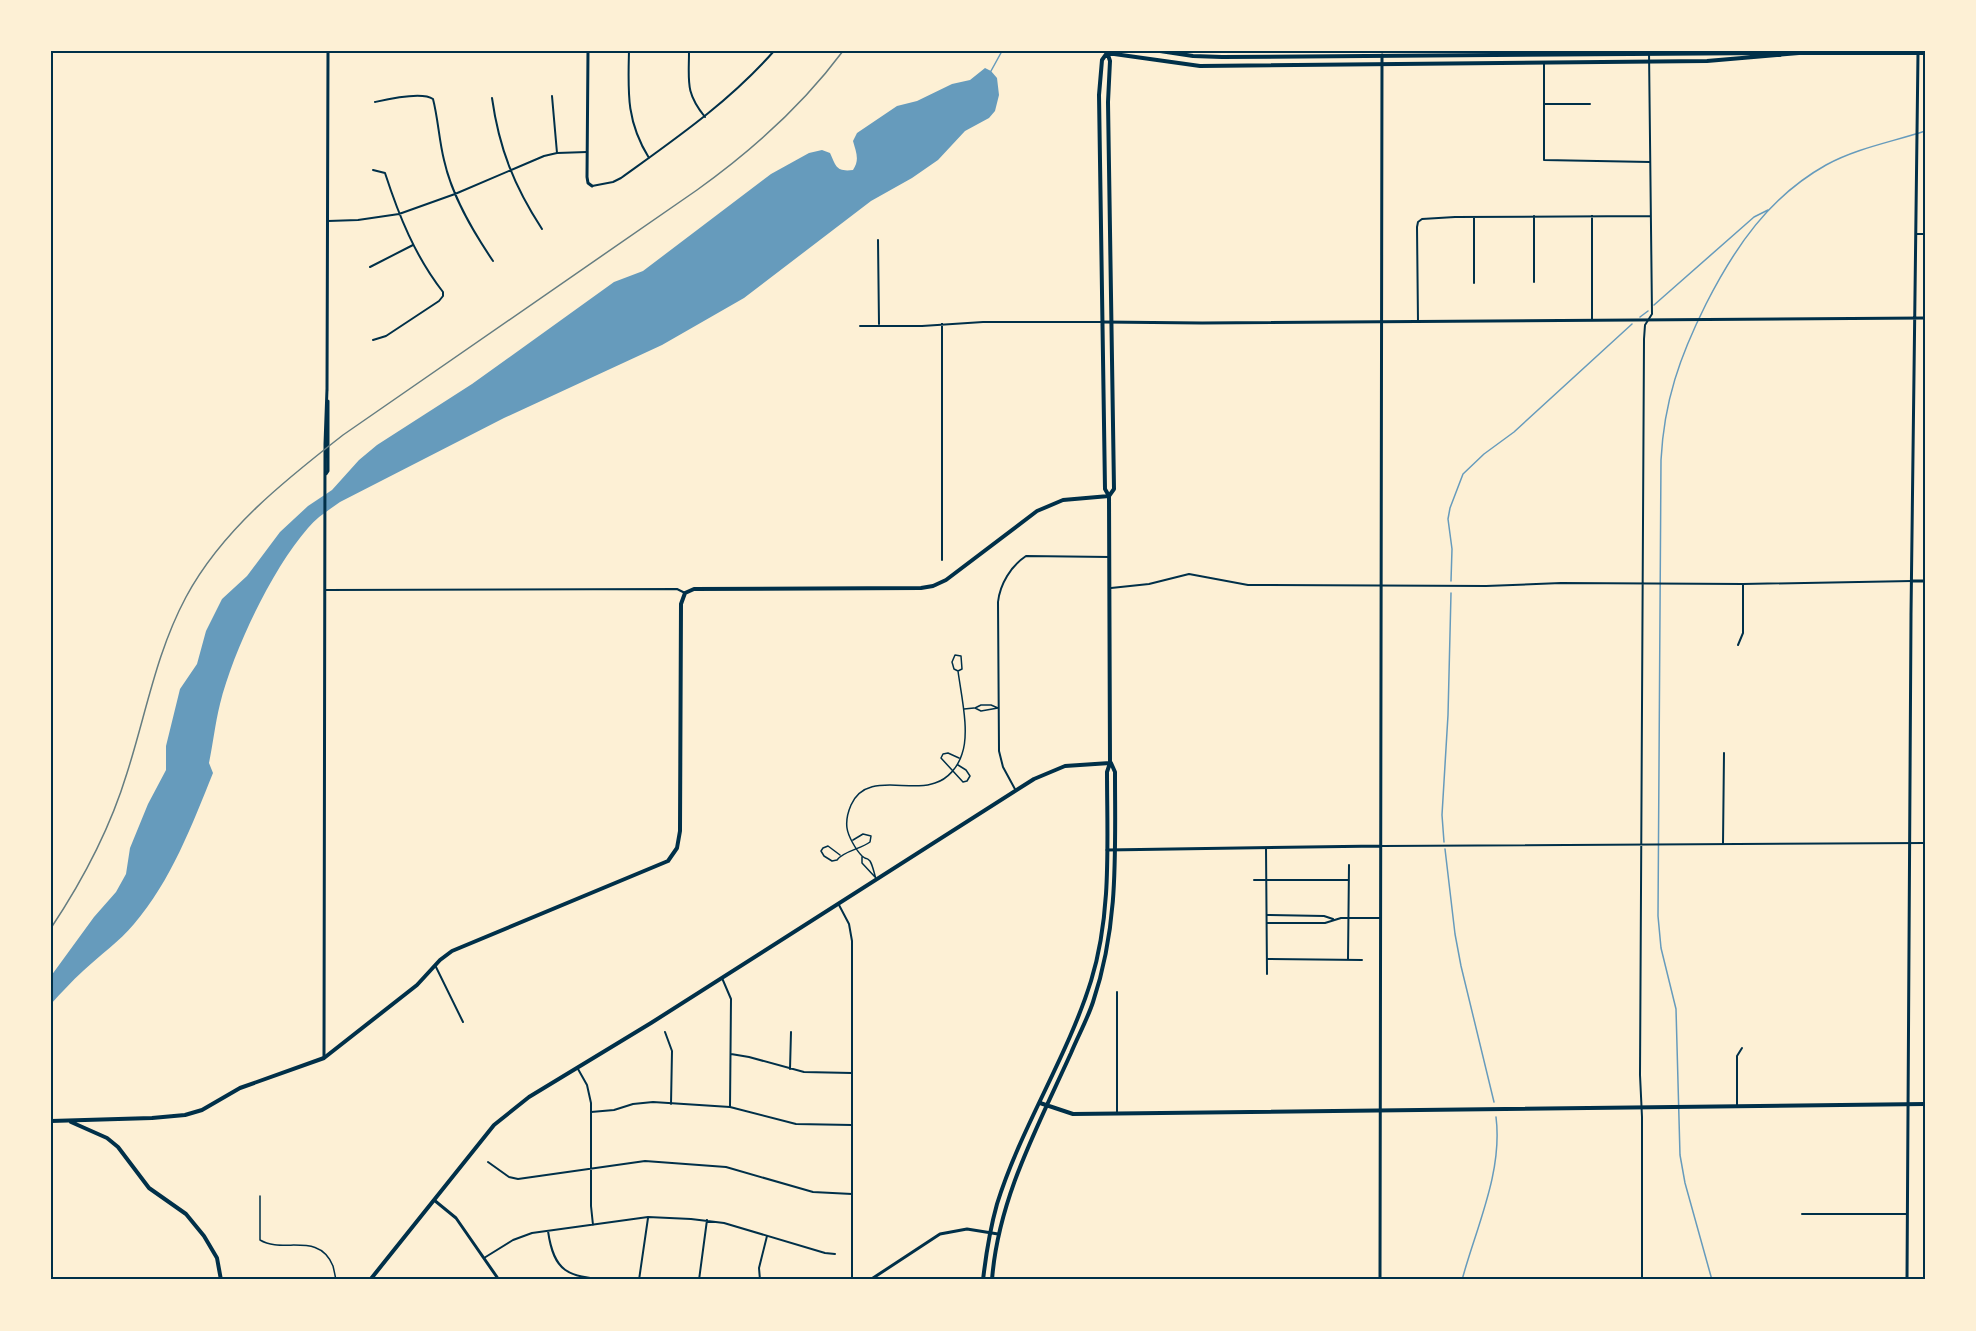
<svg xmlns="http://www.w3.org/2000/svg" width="1976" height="1331" font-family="'Varela Round',sans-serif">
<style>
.water{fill:#669bbc}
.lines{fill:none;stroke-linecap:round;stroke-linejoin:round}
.stream{stroke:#669bbc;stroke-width:1.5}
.service{stroke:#003049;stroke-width:1.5}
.minor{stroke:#003049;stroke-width:2}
.tertiary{stroke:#003049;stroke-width:3}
.secondary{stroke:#003049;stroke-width:4}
.rail{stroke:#657d81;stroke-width:1.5}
.neatline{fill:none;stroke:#003049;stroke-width:2}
</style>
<rect width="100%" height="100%" fill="#fdf0d5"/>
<path class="water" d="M985 68 991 71 997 78 999 95 995 111 989 118 965 131 938 160 912 178 871 201 744 298 662 345 504 418 340 502C329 510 317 517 308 528 272 569 233 651 220 704 215 724 213 744 209 763L213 773C192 825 171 881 134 924 119 942 100 955 83 971 72 981 61 993 51 1004V976L94 917 116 892 126 874 130 848 148 804 166 770V746L180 689 197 664 206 631 222 599 247 576 280 532 308 506 332 490 359 460 377 445 472 384 614 282 643 271 771 174 809 153 822 150 830 153C836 166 836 172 853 170 860 160 856 152 853 141L857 133 897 106 917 101 952 84 970 80Z"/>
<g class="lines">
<path class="stream" d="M991 71 1002 51
M1654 305 1754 217 1768 210
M1640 317 1648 311
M1451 581 1452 549 1448 519 1450 508 1463 474 1484 454 1514 432 1632 324
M1444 842 1442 815 1448 715 1451 593
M1445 849 1455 934 1461 966 1494 1102
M1462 1280C1476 1228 1503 1172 1496 1117
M1712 1280 1685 1183 1680 1155 1676 1009 1661 948 1658 916 1661 460C1664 401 1680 356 1706 304 1735 247 1769 197 1826 165 1857 148 1892 142 1925 131"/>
<path class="service" d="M981 705H991L998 708 981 711 975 708Z
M964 709 974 708
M958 765 966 770 970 776 967 781 963 782 941 758 943 754 948 753 959 758
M840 855 828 846 823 848 821 851 824 856 832 861 837 860C843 851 861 849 870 842L871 836 863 834 853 840
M862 857V863L875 877
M876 879C874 873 873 866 870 861 865 856 868 861 862 856 856 850 848 836 847 828 846 821 848 812 851 805 866 771 908 793 935 783 948 779 958 767 962 754 970 732 961 694 958 671L954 669 952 662 955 655 961 656 962 669 958 671
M260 1196V1240C283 1254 319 1231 333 1266 334 1270 335 1275 336 1280"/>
<path class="minor" d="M629 51C628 92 626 121 649 158
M689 51C689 82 685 92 705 117
M1544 63V160L1650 162
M552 96 557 153
M492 98C499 148 514 186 542 229
M375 102C388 99 422 91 433 99 438 118 439 140 444 160 452 196 472 230 493 261
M1544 104H1590
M592 186 613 182 621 178C675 139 729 102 774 51
M1534 216V282
M1592 216V320
M1474 217V283
M328 221 358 220 399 214 455 194 544 156 557 153 587 152
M1916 234H1925
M878 240 879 324
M370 267 413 245
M1418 321 1417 227 1418 222 1422 219 1455 217 1650 216
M942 324V560
M860 326H922L983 322H1103
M373 340 386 336 439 301 443 296V292C415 256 399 216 385 173L373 170
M1111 588 1149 584 1189 574 1248 585 1486 586 1561 583 1743 584 1912 581
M326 590 677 589 685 593
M1738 645 1743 633V584
M1016 791 1003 767 999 751 998 602C1000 584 1011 566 1026 556L1110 557
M1723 844 1724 753
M1382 846 1925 843
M1266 848 1267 974
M1254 880H1349
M839 905 849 924 852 941V1280
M1267 915 1324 916 1333 919
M1267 923H1325L1341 918H1380
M1267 959 1362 960
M1348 959 1349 865
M435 965 463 1022
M722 978 731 999 730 1107
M1117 992V1113
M665 1032 672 1051 671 1104
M731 1054 749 1057 804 1072 852 1073
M578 1069 587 1085 591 1103V1206L593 1225
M790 1069 791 1032
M1737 1107V1056L1742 1048
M591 1112 614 1110 633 1104 653 1102 730 1107 796 1124 852 1125
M488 1162 509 1177 518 1179 645 1161 726 1167 813 1192 852 1194
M1802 1214H1907
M548 1231C554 1273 568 1276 606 1280
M484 1258 513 1240 532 1233 648 1217 691 1219 724 1223 825 1253 835 1254
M639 1280 648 1218
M699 1280 707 1220
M760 1280 759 1268 767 1236
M1642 1280V1117L1640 1075 1644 339 1645 325 1652 314 1649 51"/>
<path class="tertiary" d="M588 51 587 177 588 183 592 186
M1103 322 1202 323 1925 318
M327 391 328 51
M326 474 328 471V401
M1912 581H1925
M1107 850 1380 846
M324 1058 325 444 327 389
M434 1200 456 1218 499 1280
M870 1280 940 1234 967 1229 998 1234
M1380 1280 1382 55
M1907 1280 1911 615 1918 53"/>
<path class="secondary" d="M1160 51 1193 56 1222 57 1772 53 1780 55
M1107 52 1110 61 1108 102 1114 489 1109 496
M1107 53 1200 66 1707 61 1799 53H1925
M1040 1103 1073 1114 1925 1104
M51 1121 152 1118 185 1115 202 1110 240 1088 324 1058 417 985 440 960 452 951 668 861 677 848 680 831 681 604 685 593 694 589 921 588 933 586 946 580 1037 511 1063 500 1109 496
M71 1122 107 1138 118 1147 149 1188 186 1214 204 1236 217 1258 221 1280
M370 1280 494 1125 529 1097 651 1023 1034 779 1065 766 1110 763
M983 1280C986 1254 990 1229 997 1204 1021 1127 1067 1058 1091 981 1112 913 1107 841 1107 772L1110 763 1109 496 1105 489 1099 95 1102 60 1107 53
M992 1280C998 1199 1038 1126 1071 1053 1078 1036 1087 1020 1093 1002 1119 924 1115 853 1115 772L1111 763"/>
<path class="rail" d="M51 928C83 880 110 829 127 773 146 714 156 653 186 597 222 530 284 481 343 435L697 190C753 150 802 106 843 51"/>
</g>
<rect width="1976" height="1331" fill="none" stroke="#fdf0d5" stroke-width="105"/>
<rect x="52" y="52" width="1872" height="1226" class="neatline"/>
</svg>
